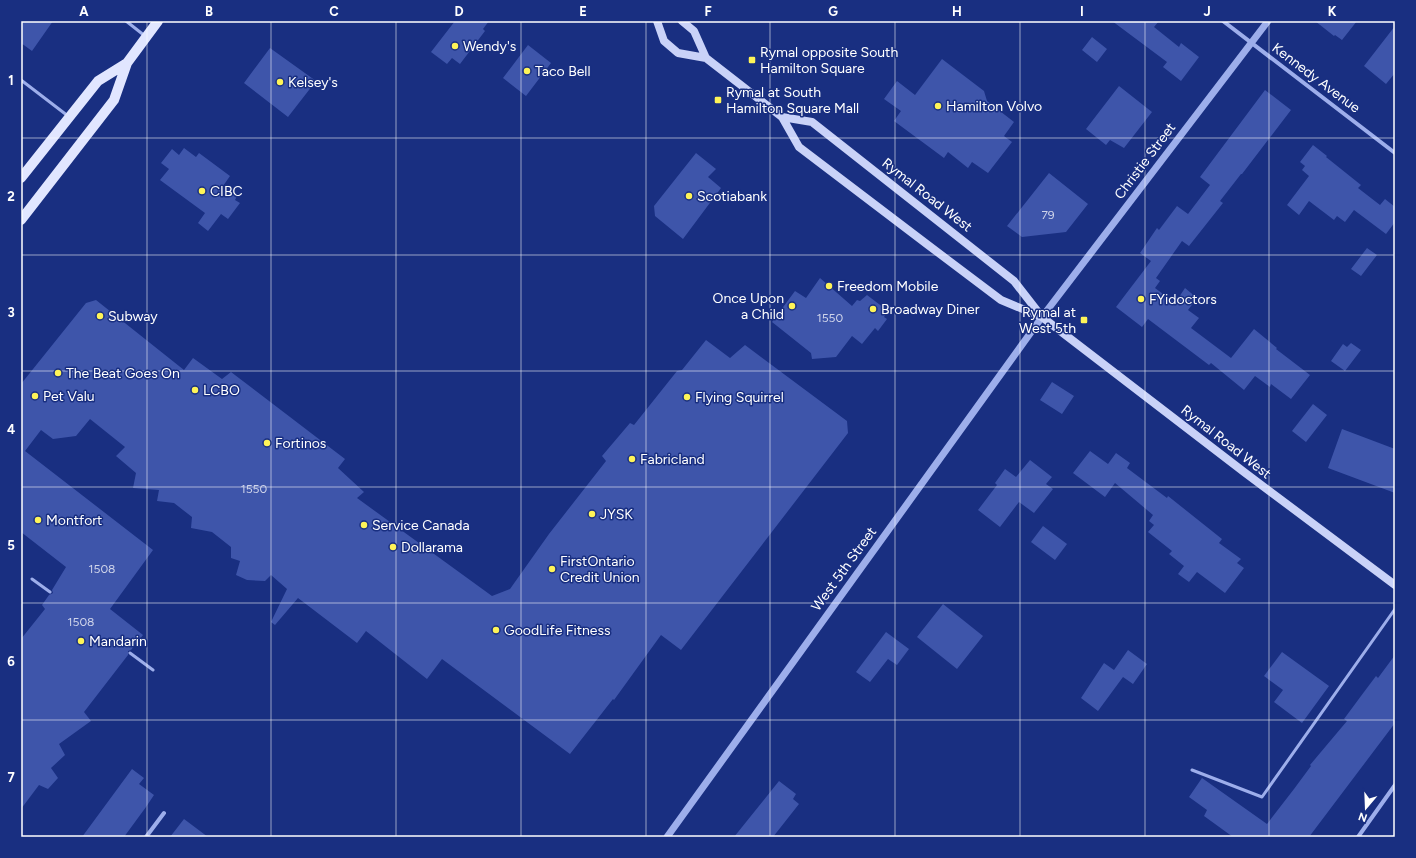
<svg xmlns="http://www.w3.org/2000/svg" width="1416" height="858" font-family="Figtree,sans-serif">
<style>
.building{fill:#3e55aa}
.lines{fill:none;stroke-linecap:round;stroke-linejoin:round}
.service{stroke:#9daeeb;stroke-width:3}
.minor{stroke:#9daeeb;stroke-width:4}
.tertiary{stroke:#9daeeb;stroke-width:7}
.secondary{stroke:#c9d2f8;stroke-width:8}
.primary{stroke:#e1e6ff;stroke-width:10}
.grid{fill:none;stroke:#fff;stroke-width:1;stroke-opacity:0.55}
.poi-dot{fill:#fef458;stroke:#192f81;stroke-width:1.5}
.labels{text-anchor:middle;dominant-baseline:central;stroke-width:3;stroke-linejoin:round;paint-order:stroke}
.number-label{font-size:12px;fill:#cfd4ea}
.poi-label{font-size:14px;fill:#fff;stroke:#192f81;text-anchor:start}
.street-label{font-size:14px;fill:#fff;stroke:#192f81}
.neatline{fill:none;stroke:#fff;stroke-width:1.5}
.grid-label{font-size:13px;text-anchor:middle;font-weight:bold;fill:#fff}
</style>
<rect width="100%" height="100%" fill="#192f81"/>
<path class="building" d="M21 21H53L32 51 21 43Z
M455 21H489L483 29 485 31 460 64 452 58 447 64 431 52Z
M1112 21H1159L1154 27 1179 47 1181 43 1199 57 1181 81 1163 67 1167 62Z
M1315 21H1357L1342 40 1335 35 1334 36Z
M1395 26V73L1386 84 1364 66Z
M1092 37 1107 49 1097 62 1082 50Z
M528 45 551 63 526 96 503 78Z
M270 48 316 81 288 117 244 83Z
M942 59 984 91 987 101 1014 122 1004 136 1012 142 988 173 972 162 968 168 948 152 944 158 894 121 901 111 884 99 897 81 915 95Z
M1119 86 1152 112 1124 148 1110 140 1106 145 1086 129Z
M1265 90 1291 110 1242 174H1241L1220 201 1223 203 1189 246 1182 241 1156 278 1160 281 1155 288 1175 303 1185 288 1197 298 1188 310 1199 318 1191 328 1231 358 1254 329 1277 348 1276 349 1310 375 1291 399 1271 384 1270 387 1255 376 1244 390 1211 363 1209 365 1148 319 1142 327 1116 307 1151 261 1140 253 1157 228 1159 230 1177 206 1188 214 1210 185 1200 177Z
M1313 145 1327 156 1326 157 1361 185 1358 188 1380 205 1385 199 1395 207V222L1386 234 1354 210 1345 222 1337 216 1334 220 1309 201 1299 215 1287 205 1309 176 1302 170 1305 166 1300 162Z
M184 148 196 157 199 153 230 176 223 186 237 196 235 200 240 203 228 219 221 214 208 231 198 223 205 213 160 180 169 169 161 163 172 149 179 155Z
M696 153 716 169 708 177 721 188 683 239 655 216 654 206Z
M1049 173 1088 204 1066 232 1022 237 1007 226Z
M1367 248 1377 255 1361 276 1351 269Z
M820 278 852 306 857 300 860 301 867 295 888 311 884 317 887 319 878 331 875 328 862 344 852 336 836 357 812 359 811 353 772 322 795 291 806 298Z
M96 300 184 370 193 358 222 379 231 372 345 459 338 468 364 492 357 498 492 596 510 589 549 534 606 461 602 456 630 423 634 425 677 371 682 370 706 340 730 358 745 345 847 421 848 433 681 650 661 635 614 700 613 699 570 754 442 659 427 679 366 631 357 643 298 598 275 625 271 622 287 589 271 575 265 581 247 580 236 575 240 561 231 558V547L212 532 191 528 192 517 174 503 157 501 159 490 133 488 136 473 116 456 125 447 90 419 76 436 53 439 41 430 25 451 153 550 110 609 143 635 131 650 128 651V655L84 712 91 721 59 744 65 755 51 768 58 778 48 789 39 785 21 809V639L45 609 42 605 49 595 53 593 52 590 66 567 21 532V384L86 303Z
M1351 343 1361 350 1345 371 1331 361 1343 344 1347 347Z
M1052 382 1074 396 1062 414 1040 400Z
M1313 404 1327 415 1306 442 1292 431Z
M1342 429 1395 449V493L1328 468Z
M1090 451 1108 464 1116 453 1130 463 1127 468 1167 498 1168 496 1222 539 1219 543 1241 559 1237 563 1244 568 1225 593 1197 572 1189 582 1178 574 1184 566 1169 554 1172 551 1148 532 1154 525 1149 521 1153 515 1115 483 1105 497 1073 473Z
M1030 460 1052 477 1046 484 1053 489 1034 513 1019 502 1000 527 978 510 997 485 995 483 1005 469 1016 477Z
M1043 526 1067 544 1055 560 1031 542Z
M943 604 983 636 957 669 917 637Z
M886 632 909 649 897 665 888 659 870 682 856 672Z
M1128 650 1147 664 1133 684 1123 677 1098 711 1081 698 1104 663 1114 670Z
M1282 652 1329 686 1302 723 1274 702 1283 690 1264 676Z
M1395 655V723L1309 837H1233L1204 816 1207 810 1189 797 1202 778 1267 824 1294 789 1311 766 1310 765 1347 721 1344 719 1361 696 1376 676 1378 678Z
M132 769 144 778 139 784 154 795 146 807 124 837H82Z
M779 781 796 794 793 799 799 804 773 837H734Z
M184 819 208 837H170Z"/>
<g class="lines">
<path class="service" d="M126 21 145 36
M21 80 68 116
M32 579 50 592
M130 653 153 670
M1192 770 1262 797 1395 609"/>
<path class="minor" d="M1223 21 1395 153
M146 837 164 813
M1358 837 1395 785"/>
<path class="tertiary" d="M667 837 1042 317 1268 21"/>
<path class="secondary" d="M657 21 664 41 678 53 706 58 782 117 799 147 928 245 1001 300 1042 317 1244 472 1395 585
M682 21 694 31 706 58
M782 117 812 122 1014 281 1042 317"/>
<path class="primary" d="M21 178 98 81 127 63
M21 220 114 100 127 63 158 21"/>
</g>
<path class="grid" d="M147 21V837M271 21V837M396 21V837M521 21V837M646 21V837M770 21V837M895 21V837M1020 21V837M1145 21V837M1269 21V837M21 138H1395M21 255H1395M21 371H1395M21 487H1395M21 603H1395M21 720H1395"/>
<g class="poi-dot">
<circle cx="455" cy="46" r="4"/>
<rect x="748" y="56" width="8" height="8" rx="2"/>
<circle cx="527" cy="71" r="4"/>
<circle cx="280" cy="82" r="4"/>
<rect x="714" y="96" width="8" height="8" rx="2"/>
<circle cx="938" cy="106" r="4"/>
<circle cx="202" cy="191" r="4"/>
<circle cx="689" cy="196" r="4"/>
<circle cx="829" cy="286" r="4"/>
<circle cx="1141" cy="299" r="4"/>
<circle cx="792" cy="306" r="4"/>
<circle cx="873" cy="309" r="4"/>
<circle cx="100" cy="316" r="4"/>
<rect x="1080" y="316" width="8" height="8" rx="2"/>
<circle cx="58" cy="373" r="4"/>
<circle cx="195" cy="390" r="4"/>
<circle cx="35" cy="396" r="4"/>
<circle cx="687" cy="397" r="4"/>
<circle cx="267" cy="443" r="4"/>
<circle cx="632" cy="459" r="4"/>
<circle cx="592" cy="514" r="4"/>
<circle cx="38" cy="520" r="4"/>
<circle cx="364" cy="525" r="4"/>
<circle cx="393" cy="547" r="4"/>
<circle cx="552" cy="569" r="4"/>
<circle cx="496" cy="630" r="4"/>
<circle cx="81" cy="641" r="4"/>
</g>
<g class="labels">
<g class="number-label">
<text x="1048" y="215">79</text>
<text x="830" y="318">1550</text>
<text x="254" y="489">1550</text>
<text x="102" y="569">1508</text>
<text x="81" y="622">1508</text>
</g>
<g class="poi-label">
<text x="463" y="46">Wendy's</text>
<text x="760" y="52">Rymal opposite South<tspan x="760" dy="16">Hamilton Square</tspan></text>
<text x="535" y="71">Taco Bell</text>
<text x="288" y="82">Kelsey's</text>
<text x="726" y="92">Rymal at South<tspan x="726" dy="16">Hamilton Square Mall</tspan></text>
<text x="946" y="106">Hamilton Volvo</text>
<text x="210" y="191">CIBC</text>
<text x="697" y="196">Scotiabank</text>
<text x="837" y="286">Freedom Mobile</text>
<text x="784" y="298" text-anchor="end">Once Upon<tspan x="784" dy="16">a Child</tspan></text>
<text x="1149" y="299">FYidoctors</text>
<text x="881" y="309">Broadway Diner</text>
<text x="1076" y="312" text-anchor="end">Rymal at<tspan x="1076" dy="16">West 5th</tspan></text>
<text x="108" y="316">Subway</text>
<text x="66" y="373">The Beat Goes On</text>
<text x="203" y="390">LCBO</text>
<text x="43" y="396">Pet Valu</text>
<text x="695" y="397">Flying Squirrel</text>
<text x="275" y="443">Fortinos</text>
<text x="640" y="459">Fabricland</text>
<text x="600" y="514">JYSK</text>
<text x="46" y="520">Montfort</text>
<text x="372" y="525">Service Canada</text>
<text x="401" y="547">Dollarama</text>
<text x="560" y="561">FirstOntario<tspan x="560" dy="16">Credit Union</tspan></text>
<text x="504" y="630">GoodLife Fitness</text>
<text x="89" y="641">Mandarin</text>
</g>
<g class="street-label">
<text transform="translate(1316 78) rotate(37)">Kennedy Avenue</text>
<text transform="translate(1145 161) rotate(-53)">Christie Street</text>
<text transform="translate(927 195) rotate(38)">Rymal Road West</text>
<text transform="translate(1226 442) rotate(38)">Rymal Road West</text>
<text transform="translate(844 569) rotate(-54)">West 5th Street</text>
</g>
</g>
<rect width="1416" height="858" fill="none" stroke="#192f81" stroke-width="44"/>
<g transform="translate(1366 808) rotate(199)" stroke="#192f81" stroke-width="3" paint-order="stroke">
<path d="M0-3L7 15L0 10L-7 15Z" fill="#ffffff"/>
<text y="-6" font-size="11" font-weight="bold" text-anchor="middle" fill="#ffffff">N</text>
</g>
<rect x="22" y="22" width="1372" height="814" class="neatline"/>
<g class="grid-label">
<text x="84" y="16">A</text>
<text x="209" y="16">B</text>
<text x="334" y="16">C</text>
<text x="459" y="16">D</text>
<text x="583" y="16">E</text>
<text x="708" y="16">F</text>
<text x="833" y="16">G</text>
<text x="957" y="16">H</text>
<text x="1082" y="16">I</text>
<text x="1207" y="16">J</text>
<text x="1332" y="16">K</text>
<text x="11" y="85">1</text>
<text x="11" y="201">2</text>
<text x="11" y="317">3</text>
<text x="11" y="434">4</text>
<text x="11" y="550">5</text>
<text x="11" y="666">6</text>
<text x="11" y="782">7</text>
</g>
</svg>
